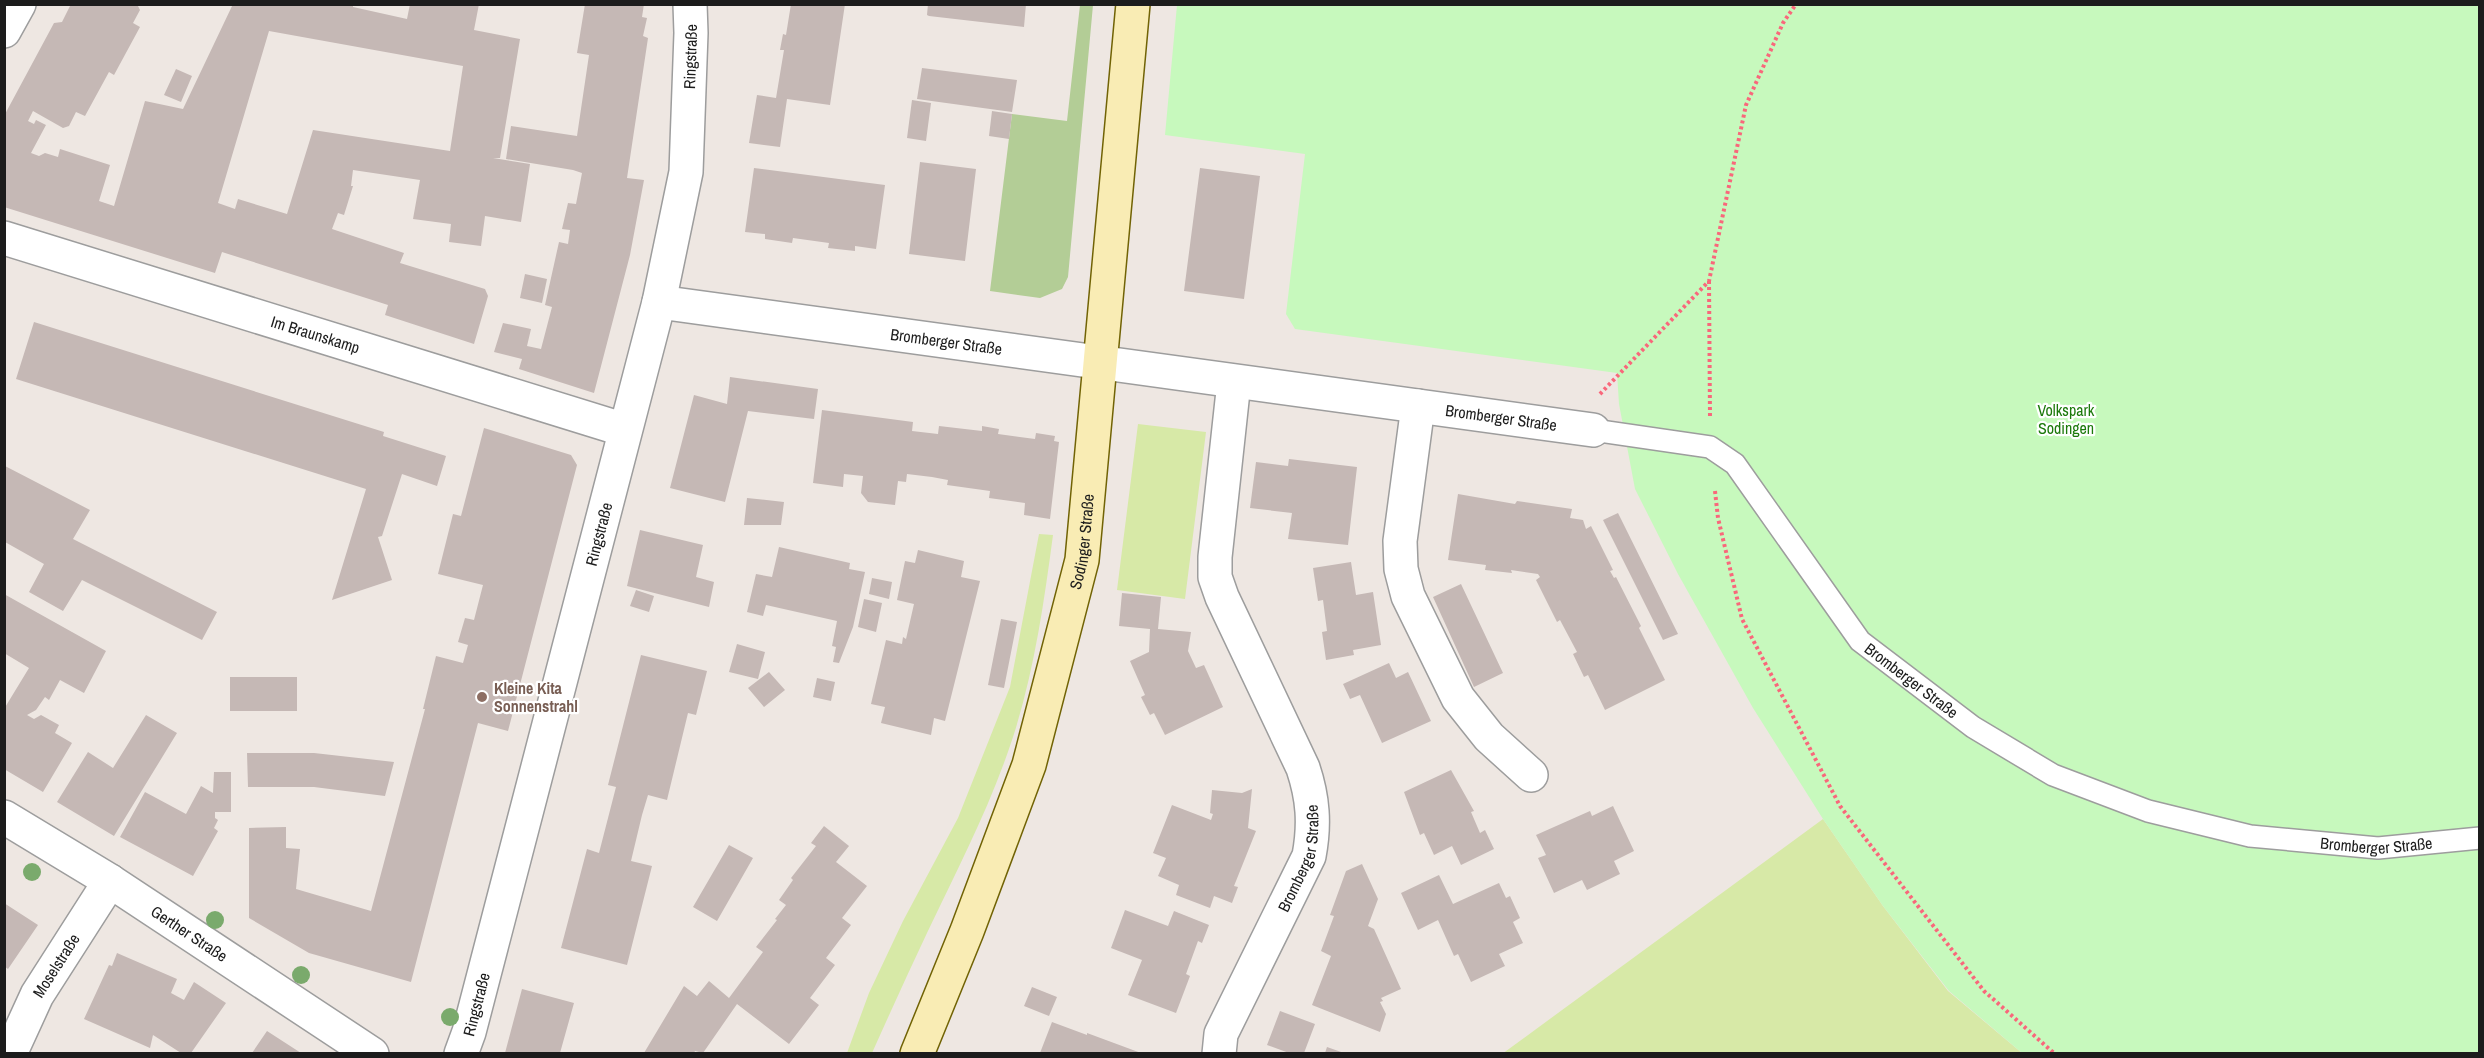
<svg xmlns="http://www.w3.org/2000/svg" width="2484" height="1058" font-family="'Archivo Narrow',sans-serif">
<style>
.grass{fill:#d7e9a7}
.forest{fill:#b3cd96}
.park{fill:#c7f9bd}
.building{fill:#c5b8b5;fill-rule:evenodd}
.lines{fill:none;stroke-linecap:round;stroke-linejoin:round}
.service-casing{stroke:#9d9d9d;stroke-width:24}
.minor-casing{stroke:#9d9d9d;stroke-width:36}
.secondary-casing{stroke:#716305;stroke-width:36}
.path{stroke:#f9677b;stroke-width:4;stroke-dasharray:3 3;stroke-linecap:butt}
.service{stroke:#fff;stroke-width:21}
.minor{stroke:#fff;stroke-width:33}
.secondary{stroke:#f9ecb4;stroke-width:33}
.tree{fill:#7aaa6c}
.education-dot{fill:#8d6e63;stroke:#fff;stroke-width:2}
.labels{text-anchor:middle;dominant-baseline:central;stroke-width:4.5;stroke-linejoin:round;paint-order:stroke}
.street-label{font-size:16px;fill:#1c1c1c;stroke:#fff}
.park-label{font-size:16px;fill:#1c790b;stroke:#fff}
.education-label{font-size:16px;font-weight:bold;fill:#785e54;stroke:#fff;text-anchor:start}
</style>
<rect width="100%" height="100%" fill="#eee7e2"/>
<path class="grass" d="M1138 424 1206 432 1185 599 1117 590Z
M1039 534 1053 535C1044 603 1034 672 1013 737 991 805 958 868 927 933 908 973 890 1013 872 1053H847L869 993 903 921 958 818 1010 687Z
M1823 819 1883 906 1948 991 2022 1053 1502 1054Z"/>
<path class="forest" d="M1080 5H1093L1068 277 1062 289 1040 298 990 291 1012 114 1067 121Z"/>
<path class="park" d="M1177 5H2479V1053H2022L1949 991 1883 906 1823 819 1753 708 1678 574 1635 489 1619 404 1617 373 1295 329 1286 314 1305 154 1165 135Z"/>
<path class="building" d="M71 4H137L140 10 133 23 140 27 114 75 109 72 85 116 76 112 69 126 63 128 33 111 28 121 34 124 36 120 46 125 31 153 39 156 45 153 58 157 60 149 110 165 99 201 114 206 145 101 183 109 233 4H353V7L407 19 410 4H479L474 30 520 39 500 158H493L530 164 521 222 485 216 481 246 449 242 451 224 413 219 420 180 353 170 351 186H353L344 215 338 213 332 229 404 253 400 263 485 289 488 296 474 344 385 315 388 305 222 252 215 273 4 207V116L54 23 62 22ZM269 31 463 66 450 151 313 130 287 214 238 199 235 209 218 203Z
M585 4H644L642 17 647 18 643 36 648 38 627 178 644 180 630 255 594 393 519 369 522 359 494 352 503 323 531 329 527 346 541 349 552 307 545 305 559 242 568 244 570 230 562 229 568 203 576 204 582 173 573 170 506 159 511 126 577 136 589 55 577 53Z
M791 4H845L830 105 787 99 780 147 749 143 757 95 776 98 784 50H780L783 34 786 35Z
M928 4H1026L1024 27 929 16 927 15Z
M922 68 1017 80 1012 112 917 99Z
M176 69 192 76 181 102 164 95Z
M912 100 931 103 926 141 907 138Z
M992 111 1012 114 1009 139 989 136Z
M920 162 976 169 965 261 909 254Z
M754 168 885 185 876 249 855 246V251L828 248 829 243 793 238 792 243 765 239V234L745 232Z
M1200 168 1260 176 1244 299 1184 291Z
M525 274 547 279 542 303 520 298Z
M34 322 384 432 383 436 446 456 437 486 402 474 382 536 378 537 392 580 332 600 366 489 16 379Z
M730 377 818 389 814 419 748 411 725 502 670 488 694 395 727 404Z
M822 410 913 422 912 431 938 434 939 426 982 431V426L999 429 998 434 1035 439 1036 433 1055 436 1054 441 1059 442 1050 519 1024 515 1025 503 989 498 990 491 947 485 948 480 932 477 907 474 906 482 898 481 895 505 868 502 861 493 863 476 844 474 843 487 813 483Z
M484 428 571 455 577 465 508 731 478 723 411 982 309 953 249 918V828L286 827V848L300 849 296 889 371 911 425 709H423L436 656 463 663 468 645 458 642 465 618 474 620 483 585 438 574 453 514 461 516Z
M1289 459 1357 467 1348 545 1288 539 1292 513 1250 508 1256 462 1288 466Z
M5 466 90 510 73 539 217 612 202 640 82 580 63 611 29 592 44 564 5 542Z
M1458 494 1515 504 1517 501 1572 509 1570 518 1583 520 1586 529 1591 526 1613 570 1610 571 1614 578 1616 577 1641 626 1639 628 1665 680 1605 710 1588 675 1584 677 1573 654 1577 652 1560 620 1557 622 1536 580 1540 577 1538 574 1511 570 1512 573 1485 570 1486 565 1448 560Z
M747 498 784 502 781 525H744Z
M1618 513 1678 634 1663 640 1603 520Z
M640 530 703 545 696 577 714 582 709 607 627 586Z
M779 547 850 563 849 569 865 572 853 627 839 663 833 662 836 647 832 646 837 621 766 605 763 616 747 612 756 574 772 577Z
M918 550 964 561 961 577 980 581 945 721 934 718 931 735 881 723 885 707 871 704 886 640 902 644 903 637 906 639 914 604 897 600 905 561 915 563Z
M1351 562 1356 595 1373 592 1381 645 1353 650 1354 655 1326 660 1322 632 1327 631 1323 600 1318 601 1313 568Z
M872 578 892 582 889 599 869 594Z
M1461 584 1503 673 1474 687 1433 597Z
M636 590 654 596 649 612 630 606Z
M1122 593 1161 597 1158 629 1191 632 1188 651 1196 668 1204 665 1223 707 1165 735 1154 713 1150 715 1141 697 1145 695 1130 661 1149 652 1150 629 1119 626Z
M4 594 106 651 84 693 60 680 49 700 45 697 36 710 27 715 34 719 41 715 59 725 55 733 72 743 43 792 4 769V709L29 668 4 653Z
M864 599 882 603 876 632 858 627Z
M1001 619 1017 622 1004 688 988 685Z
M737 644 765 652 758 679 729 672Z
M641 655 707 671 696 715 688 713 667 800 648 795 642 815 631 861 652 866 627 965 561 948 587 849 599 853 616 787 608 785Z
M1389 663 1396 678 1408 672 1431 721 1382 743 1360 695 1350 699 1343 684Z
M769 672 785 690 764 707 748 688Z
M230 677H297V711H230Z
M817 678 835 682 831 701 813 697Z
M146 715 177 733 114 836 57 802 88 752 113 768Z
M247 753H314L394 762 385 796 314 787H248Z
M1451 770 1474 811 1471 812 1480 833 1485 830 1494 849 1461 865 1452 846 1434 855 1424 833 1420 835 1404 792Z
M214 772H231V812H215V818L218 820 214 828 218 831 193 876 120 837 145 792 186 814 201 786 213 793Z
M1252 789 1248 828 1256 831 1234 886 1238 887 1232 903 1214 896 1210 908 1176 895 1179 885 1158 876 1166 858 1153 853 1172 805 1211 820 1213 814 1210 813 1212 790 1242 793Z
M1613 806 1634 851 1614 861 1620 874 1587 890 1582 880 1554 893 1538 858 1546 855 1536 835 1590 811 1592 816Z
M824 826 849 846 836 862 867 886 842 918 851 925 826 958 835 965 810 998 819 1005 789 1044 737 1004 703 1053 695 1051 694 1053H644L684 986 697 996 709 981 729 998 763 952 756 947 777 920 775 919 786 905 779 900 793 880 791 878 816 846 811 843Z
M729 845 753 858 717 921 693 907Z
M1362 864 1378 899 1368 926 1374 929 1401 989 1381 998 1383 1001 1380 1002 1386 1014 1380 1032 1312 1005 1331 956 1321 951 1334 916 1330 915 1346 871Z
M1439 875 1453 904 1499 883 1506 898 1510 896 1520 918 1513 922 1523 943 1499 954 1505 966 1471 982 1458 954 1454 956 1438 920 1418 930 1401 893Z
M4 903 38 925 8 969 4 966Z
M1125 910 1168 926 1174 911 1209 925 1202 943 1198 941 1186 974 1190 976 1176 1013 1128 995 1142 960 1111 948Z
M117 953 177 979 171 993 184 1000 194 982 226 1003 191 1053H181L153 1035 150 1048 84 1019 109 965 112 966Z
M1032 987 1057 997 1049 1016 1024 1006Z
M522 989 574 1003 560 1053H505Z
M1280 1011 1315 1024 1304 1053H1289L1267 1045Z
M1052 1022 1087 1035V1033L1141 1053H1040Z
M267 1031 301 1053H252Z
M1327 1047 1344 1053H1325Z"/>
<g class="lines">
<defs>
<g id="service">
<path id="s1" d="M1593 430 1710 447 1735 464 1860 641 1973 727 2053 775 2148 811 2250 836 2378 848 2480 838"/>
</g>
<g id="minor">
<path d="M4 31 19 4"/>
<path id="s2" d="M4 238 625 430"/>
<path id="s3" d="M659 302 1593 430"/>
<path d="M1418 406 1400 541 1401 569 1408 596 1458 698 1489 737 1531 775"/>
<path id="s4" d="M4 817 110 881 372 1054"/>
<path id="s5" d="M10 1054 37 995 110 881"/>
<path id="s6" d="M461 1054 469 1032 659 302 686 172 691 33 690 4"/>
<path id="s7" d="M1219 1054 1221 1034 1309 856C1315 824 1313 798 1303 768L1222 597 1215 577V557L1234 382"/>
</g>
<g id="secondary">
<path id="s8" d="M917 1054 967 931 1029 765 1082 560 1133 4"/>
</g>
</defs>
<use href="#service" class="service-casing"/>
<use href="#minor" class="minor-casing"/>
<use href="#secondary" class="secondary-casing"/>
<path class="path" d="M1709 281 1710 418
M1600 394 1709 281 1746 105 1783 23 1796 4
M1715 491 1718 518 1742 619 1840 806 1984 991 2055 1054"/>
<use href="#service" class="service"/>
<use href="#minor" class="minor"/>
<use href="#secondary" class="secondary"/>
</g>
<g class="tree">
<circle cx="32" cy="872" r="9"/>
<circle cx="215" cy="920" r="9"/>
<circle cx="301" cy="975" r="9"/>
<circle cx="450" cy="1017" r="9"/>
</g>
<circle class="education-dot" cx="482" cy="697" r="6"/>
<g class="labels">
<g class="street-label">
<text stroke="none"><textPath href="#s6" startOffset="1026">Ringstraße</textPath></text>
<text stroke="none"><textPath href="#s2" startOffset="326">Im Braunskamp</textPath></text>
<text stroke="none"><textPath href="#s3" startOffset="290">Bromberger Straße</textPath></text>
<text stroke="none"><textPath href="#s3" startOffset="850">Bromberger Straße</textPath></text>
<text stroke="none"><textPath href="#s6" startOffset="538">Ringstraße</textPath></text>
<text stroke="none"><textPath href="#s8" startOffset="540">Sodinger Straße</textPath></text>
<text stroke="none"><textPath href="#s1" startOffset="430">Bromberger Straße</textPath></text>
<text stroke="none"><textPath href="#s1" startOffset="934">Bromberger Straße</textPath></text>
<text stroke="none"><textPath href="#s7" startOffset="214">Bromberger Straße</textPath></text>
<text stroke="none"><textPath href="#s4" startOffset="219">Gerther Straße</textPath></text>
<text stroke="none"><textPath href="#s5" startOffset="100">Moselstraße</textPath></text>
<text stroke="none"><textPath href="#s6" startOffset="52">Ringstraße</textPath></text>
</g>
<g class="park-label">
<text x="2066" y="410">Volkspark<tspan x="2066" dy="18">Sodingen</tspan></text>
</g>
<g class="education-label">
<text x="494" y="688">Kleine Kita<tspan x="494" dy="18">Sonnenstrahl</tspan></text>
</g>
</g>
<rect width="2484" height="1058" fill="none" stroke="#1c1c1c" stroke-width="12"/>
</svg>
